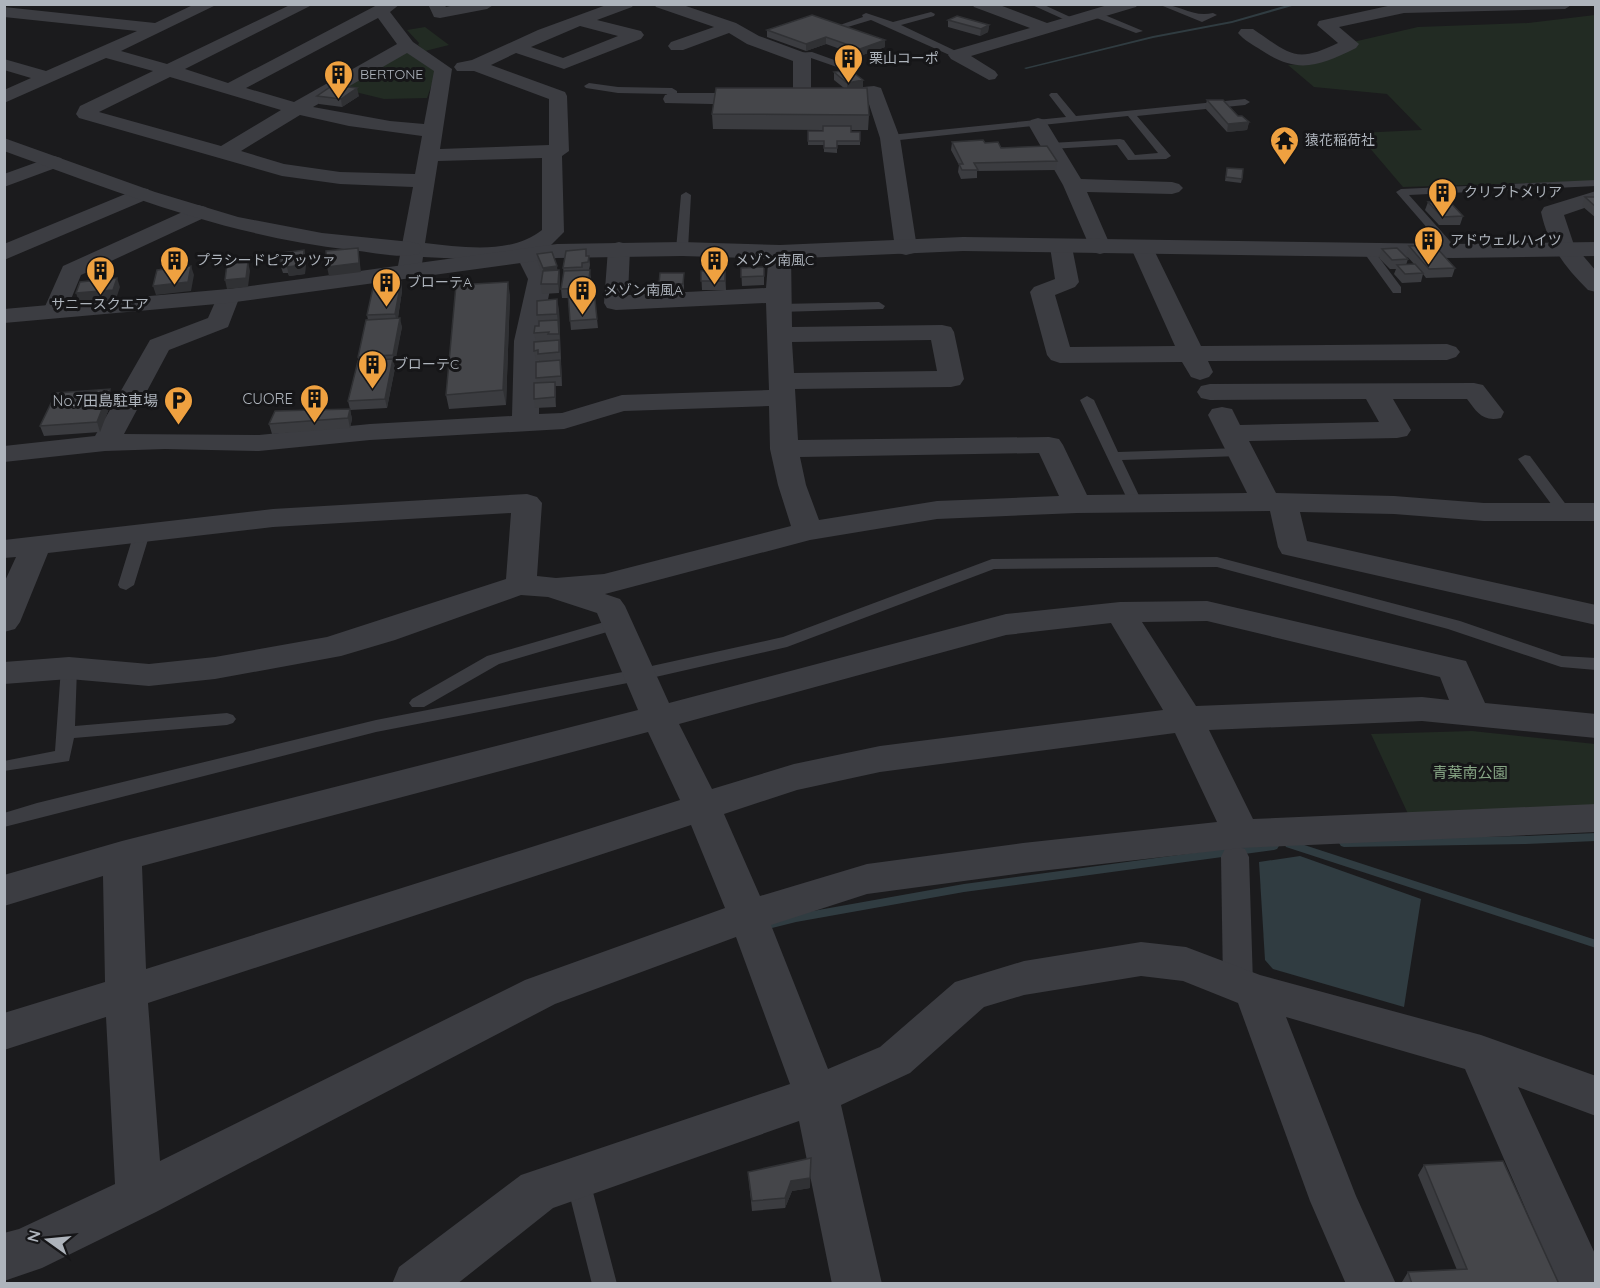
<svg xmlns="http://www.w3.org/2000/svg" width="1600" height="1288" font-family="Quicksand,'Noto Sans JP',sans-serif">
<style>
.green{fill:#222b23}
.water{fill:#303c41}
.lines{fill:none;stroke-linecap:round;stroke-linejoin:round}
.stream{fill:#303c41;fill-rule:evenodd}
.service{fill:#3c3d42;fill-rule:evenodd}
.pedestrian{fill:#3c3d42;fill-rule:evenodd}
.minor{fill:#3c3d42;fill-rule:evenodd}
.tertiary{fill:#3c3d42;fill-rule:evenodd}
.wall{fill:#3b3c40}
.shaded-wall{fill:#303134}
.building{fill:#45464a;stroke:#303134;stroke-width:1.5}
.labels{text-anchor:middle;dominant-baseline:central;stroke-width:6;stroke-linejoin:round;paint-order:stroke}
.far-poi-label{font-size:14px;fill:#aeb4bc;stroke:#161618;text-anchor:start}
.poi-label{font-size:15px;fill:#aeb4bc;stroke:#161618;text-anchor:end}
.park-label{font-size:15px;fill:#87a685;stroke:#161618}
</style>
<rect width="100%" height="100%" fill="#1b1b1d"/>
<path class="green" d="M1595 15V181L1403 187 1357 133 1422 130 1387 94 1314 87 1288 65 1313 64 1353 42 1418 27 1528 23Z
M425 27 449 45 425 51 418 45 419 43 407 30Z
M406 51 438 67 427 98 384 99 339 88Z
M1472 731 1595 744V810L1409 816 1371 734Z"/>
<path class="water" d="M1300 856 1421 899 1404 1007 1273 969 1265 960 1259 862Z"/>
<g class="lines">
<path class="stream" d="M1291 4H1299L1232 23 1153 38 1026 69 1024 68 1153 36 1232 21Z
M1596 833V841L1526 844 1344 847 1341 846 1339 843 1341 840 1344 839 1526 836Z
M1289 840 1596 940V948L1286 847 1284 844 1286 841Z
M1274 842 1277 843 1279 846 1277 849 1274 850 964 892 796 922 772 928 768 927 767 924 768 921 796 914 964 884Z"/>
<path class="service" d="M1030 4H1042L1079 21 1072 23Z
M1158 4C1180 4 1193 18 1213 13L1217 15 1202 22Z
M931 12 935 14 934 16 901 25 960 53V57H954L871 20 841 29 837 26 863 17 862 15 866 13 893 22Z
M1094 13H1100L1143 31 1136 33 1094 17Z
M812 52 840 62 841 64 837 67 811 58 794 59 790 56 794 53Z
M589 83 618 87 672 88 677 91V99L669 101 667 94 618 93 586 88 584 86Z
M1051 93H1057L1076 116 1245 99 1250 102 1245 105 1137 116 1171 156 1166 159 1128 160 1117 145 1051 149 1046 146 1051 143 1120 139 1124 140 1135 155 1158 153 1128 116 890 141 885 138 890 135 1066 117 1049 95Z
M1596 180V186L1409 195 1457 249 1459 251 1453 254 1449 253 1396 192 1401 189Z
M686 192 691 195 688 249 682 252 676 249 681 195Z
M1368 247 1372 248 1401 287V293H1393L1362 250Z
M879 302 885 306 883 309 779 312 773 308 779 304Z
M1087 396 1094 400 1118 452 1240 448 1247 452 1240 456 1122 460 1143 504 1136 508 1131 507 1080 400Z
M1525 455 1530 456 1570 510 1572 513 1570 516H1560L1518 459Z
M142 528 150 533 134 585 126 590 120 588 118 585 134 533Z
M1217 557 1460 621 1562 656 1596 658V670L1561 667 1448 629 1217 567 994 569 787 647 638 681 376 732 4 827V813L37 803 376 720 638 669 783 637 992 559Z
M618 618 624 619 626 623 624 627 499 664 424 707H412L409 703 412 699 487 656Z
M69 662 75 664 77 668 75 726 227 713 233 715 236 719 233 723 227 725 74 738 69 761 4 771V761L55 751 61 668 63 664Z
M577 1166 585 1169 589 1177 617 1284H592L565 1177 569 1169Z"/>
<path class="pedestrian" d="M1235 846 1245 849 1249 857 1253 983 1249 992 1238 996 1227 992 1223 983 1221 857 1225 849Z"/>
<path class="minor" d="M195 4H218L121 51 167 64 292 4H314L185 69 228 83 379 4H400L390 12 413 42 452 69 440 149 549 145V99L474 71H457L454 67 457 63 472 60 538 30 609 4H634L632 7 597 20 641 31 644 35 641 39 564 69 516 53 491 65 565 92 567 96 569 151 562 156 564 232 549 247 537 251 552 279 540 341 539 414 562 413 622 395 769 390 766 303 616 310 607 308 604 303 608 249 611 244 619 242 627 244 630 249 628 295 766 288 769 252 772 247 780 245 788 247 791 252 792 327 942 325 951 327 954 332 964 379 960 385 951 387 795 389 798 440 1049 437 1059 439 1063 445 1087 495 1247 493 1208 415 1212 409 1222 407 1232 409 1240 425 1379 422 1366 399 1210 400 1201 398 1197 392 1201 386 1210 384 1474 383 1483 385 1504 412 1501 418C1482 422 1477 412 1467 399H1393L1411 430 1407 436 1397 438 1249 441 1276 493 1394 496 1484 503H1596V521H1484L1394 514 1300 512 1307 541 1596 605V625L1282 554 1278 547 1270 511 1077 513 937 519 810 540 605 594 620 599 625 606 669 703 1006 614 1120 602 1207 601 1466 661 1485 703 1596 714V738L1422 721 1209 730 1253 819 1596 804V832L1241 848 1023 873 867 894 771 925 828 1069 880 1047 955 982 1024 961 1141 942 1186 947 1260 975 1481 1035 1596 1076V1116L1518 1087 1596 1256V1284H1558L1465 1069 1286 1017 1356 1196 1396 1284H1346L1310 1201 1238 1003 1183 981 1141 976 1024 995 984 1007 910 1073 841 1105 882 1284H832L799 1121 553 1208 457 1284H392L399 1267 521 1175 790 1084 736 937 555 1004 156 1212 42 1268 4 1281V1233L19 1229 115 1184 106 1017 4 1050V1013L105 982 103 876 4 906V875L122 841 638 710 597 613 548 597 521 595 395 640 341 656 215 679 149 686 69 679 4 684V662L69 657 149 664 215 657 327 637 506 579 511 513 273 527 48 553 20 622 15 629 4 632V583L16 557 4 558V540L273 509 527 494 537 497 542 503 537 576 556 578 604 574 791 526 778 485 770 449 769 406 624 411 564 429 370 440 259 451 165 449 105 451 4 462V446L95 436 150 340 208 318 220 291 228 289 236 291 240 296 228 327 169 350 124 434 259 435 370 424 512 416 514 341 528 279 517 257 486 260 423 257 421 271 417 276 409 278 401 276 397 271 413 187 340 184 282 176 79 118 76 114 80 106 153 71 106 58 4 103V90L31 78 4 70V59L46 71 137 31 4 17V7L155 23ZM378 18 397 44 294 102 246 88ZM580 26 618 36 563 58 531 47ZM407 53 434 71 424 124 390 121 313 107ZM170 77 281 110 221 146 99 112ZM300 115 349 126 422 136 415 174 340 172 284 164 241 151ZM542 158V230C511 255 462 247 425 243L438 161ZM931 340 937 371 794 373 792 342ZM1039 453 1059 496 937 501 819 520 806 485 800 457ZM1207 621 1440 677 1449 700 1422 697 1196 706 1142 622ZM1111 623 1163 710 880 746 794 764 712 789 679 724 1006 635ZM648 732 680 800 146 969 142 866ZM1175 733 1217 822 1023 843 867 864 760 896 724 814 797 790 880 772ZM691 825 725 908 525 980 160 1161 148 1003Z
M428 4H444L446 7 459 4H495L487 9 440 18 434 17Z
M654 4H680L736 23 759 36 808 54 811 58V92L874 86 881 88 900 138 917 248 914 253 906 255 898 253 895 248 880 138 867 98 802 104 795 102 793 98V61L747 44 729 33 683 50H671L668 46 671 42 714 27 656 7Z
M972 4H997L1047 23 1111 4H1138L1136 7 971 56 995 71 998 75 995 79 989 80 951 59 948 55 951 51 1030 28 974 7Z
M1397 4H1573L1565 9 1404 13 1339 27 1359 44 1356 48C1319 66 1298 75 1261 50 1253 45 1244 40 1238 33L1241 29H1253C1290 54 1295 64 1338 43L1317 25 1319 21Z
M672 93H758L765 95 767 99 765 103 758 105 665 103 663 99 665 95Z
M1038 118 1045 120 1081 179 1172 182 1179 184 1183 188 1179 192 1172 194 1087 192 1111 247 1108 252 1100 254 1092 252 1063 185 1028 124 1031 120Z
M54 156 61 158 64 162 61 166 4 187V174Z
M140 188 148 189 151 194 148 199 4 260V244Z
M1596 191V204L1564 215 1574 245 1596 271V292L1588 290C1564 266 1548 245 1541 212L1544 207Z
M198 205 206 207 209 212 206 217 81 275 64 316 55 318 46 316 43 311 63 266Z
M1061 240 1069 242 1072 247 1079 282 1075 287 1055 295 1070 347 1175 346 1131 248 1134 243 1142 241 1150 243 1153 248 1201 346 1447 344 1456 347 1460 352 1456 357 1447 360 1208 361 1213 372 1209 377 1200 380 1191 377 1182 362 1060 363 1051 360 1047 355 1030 292 1034 287 1055 279 1050 247 1053 242Z"/>
<path class="tertiary" d="M4 138 155 192 238 217 322 233 411 242 419 244 422 249 419 254C398 259 372 252 351 250 224 235 123 194 4 151Z
M963 237 1453 244 1596 242V256L1453 258 963 251 780 259 682 256 557 258 228 303 4 323V309L228 289 557 244 682 242 780 245Z"/>
</g>
<path class="wall" d="M948 20 989 25 988 32 980 36 948 27Z
M767 30 885 40V47L860 56 826 44 806 51 767 37Z
M834 72 863 80V88L869 115 868 130H851V132H860V145H837V153L824 152V145H808V131H823V130L713 129 712 114 844 88 834 80Z
M317 96H359L342 107 319 104Z
M1207 100 1249 122 1247 130 1227 132 1205 108Z
M952 142 985 143 1057 161 1056 170 977 171V178L961 179 958 172 959 165 951 150Z
M1227 168 1242 179 1241 183 1225 181Z
M1585 197H1596V218L1582 206Z
M1428 202 1463 216 1460 225H1439L1425 210Z
M1409 246 1455 268 1452 277 1426 278 1423 274 1421 282 1402 283 1394 274 1396 269H1390L1379 258 1382 249 1408 259 1406 265 1414 264 1406 255Z
M586 249 587 256H589L590 265 589 270 591 279 589 292 594 291 598 328 571 330 568 298H562L561 289 564 273 563 268Z
M304 250 306 259 305 274 289 276 288 273H283L280 264Z
M537 254 557 266V270H559L560 279 559 293 542 294 541 284 542 274 538 263Z
M764 267V285L742 286 741 268Z
M725 270 726 290H702L701 271Z
M401 282 402 291 398 318 402 327 394 364 395 368 387 408 350 410 352 419 350 428 272 434 269 424 350 409 348 401 359 361 358 357 368 320 367 315Z
M684 282V293H659V284Z
M510 295 506 405 449 409 446 395Z
M559 309 562 386H555L556 407 535 408 534 399 537 383 536 378 540 362 539 360H536L534 351 536 342 534 333 539 326V324L538 325 537 315Z
M113 398 100 432 44 436 40 426Z
M1424 1165 1559 1284H1403L1402 1282 1408 1272 1457 1270 1418 1175Z
M748 1172 810 1188 792 1191 785 1208 752 1211Z"/>
<path class="shaded-wall" d="M989 25 988 32 980 36 981 29Z
M826 37V44L806 51V44Z
M885 40V47L860 56V49Z
M863 80V88L847 90V83Z
M357 88 359 96 342 107 341 99Z
M1249 122 1247 130 1227 132 1228 124Z
M358 248 361 272 329 276 327 267Z
M304 250 306 259 305 274 289 276 287 267Z
M248 262 250 271 248 287 227 289 225 280Z
M191 266 194 275 191 291 156 295 153 286Z
M557 266 558 275 544 277 543 268Z
M559 270 560 279 559 293 558 284Z
M590 270 591 279 589 297 588 288Z
M117 278 120 287 116 299 79 302 76 293Z
M401 282 402 291 397 323 395 314Z
M508 282 510 295 506 405 503 390Z
M557 299 559 309 560 343 557 314Z
M400 318 402 327 395 364 393 355Z
M393 359 395 368 387 408 385 399Z
M555 382 556 391V407L555 397Z
M110 389 113 398 100 432 97 422Z
M350 409 352 419 350 428 348 418Z
M811 1158 810 1188 792 1191 785 1208V1198L791 1181Z"/>
<path class="building" d="M812 15 885 40 860 49 826 37 806 44 767 30Z
M957 16 989 25 981 29 948 20Z
M850 70 863 80 847 83 834 72Z
M333 85 357 88 341 99 317 96Z
M716 88H867L869 115 712 114Z
M1207 100H1223L1238 116H1242L1249 122 1228 124Z
M823 126H851V132H860V141H837V148H824V141H808V131H823Z
M983 140 985 143 998 142 1001 148 1047 146 1057 161 974 163 978 170H962L959 164H963L952 142Z
M1227 168 1243 169 1242 179 1226 177Z
M1585 197H1596V207Z
M1449 201 1463 216 1442 217 1428 202Z
M1434 245 1455 268 1429 269 1409 246Z
M358 248 359 263 327 267 326 251Z
M1397 248 1408 259 1392 260 1382 249Z
M586 249V256H589L588 262 582 263V267L563 268 566 251Z
M304 250 303 265 287 267V264H280L282 253Z
M552 252 557 266 543 268 537 254Z
M248 262 246 278 225 280 227 264Z
M1415 264 1423 273 1405 274 1397 265Z
M191 266 188 282 153 286 157 270Z
M764 267V276L741 277V268Z
M559 270 558 284H541L543 271Z
M590 270 588 288 561 289 564 271Z
M725 270V281H701V271Z
M660 273H684L683 284H659Z
M117 278 113 290 76 293 80 282Z
M401 282 395 314 367 315 374 283Z
M508 282 503 390 446 395 456 285Z
M594 291 597 319 570 321 568 293Z
M557 299V314L537 315V301Z
M400 318 393 355 358 357 366 320Z
M558 320 559 334H548L549 332 534 333 535 326H539V321Z
M559 340V352L538 354V350L534 351V342Z
M393 359 385 399 348 401 358 361Z
M560 360 561 376 536 378V362Z
M555 382V397L534 399V383Z
M110 389 97 422 40 426 56 393Z
M350 409 348 418 269 424 275 411Z
M811 1158 810 1178 791 1181 785 1198 752 1201 748 1172Z
M1503 1161 1559 1284H1412L1408 1272 1467 1269 1424 1165Z"/>
<defs>
<symbol id="building-pin" viewBox="-11 -11 22 30"><path d="M0 17L-7.5 6A9.5 9.5 0 1 1 7.5 6Z" fill="#efa140" stroke="#161618"/><path d="M-4-6H4V6H1V3H-1V6H-4ZM-2.5-4.3h1.7v1.8h-1.7ZM.8-4.3h1.7v1.8H.8ZM-2.5-1h1.7V.8h-1.7ZM.8-1h1.7V.8H.8Z" fill="#111"/></symbol>
<symbol id="temple-pin" viewBox="-11 -11 22 30"><path d="M0 17L-7.5 6A9.5 9.5 0 1 1 7.5 6Z" fill="#efa140" stroke="#161618"/><path d="M0-6L5-2H3V0L6.5 2.5H4V6H1.5V3h-3V6H-4V2.5H-6.5L-3 0V-2H-5Z" fill="#111"/></symbol>
<symbol id="parking-pin" viewBox="-11 -11 22 30"><path d="M0 17L-7.5 6A9.5 9.5 0 1 1 7.5 6Z" fill="#efa140" stroke="#161618"/><path d="M-3.5-5.5H1a3.5 3.5 0 0 1 0 7H-1V5.5H-3.5ZM-1-3.4V-.6H.8a1.4 1.4 0 0 0 0-2.8Z" fill="#111"/></symbol>
</defs>
<g fill-rule="evenodd">
<use href="#building-pin" x="832" y="42" width="33" height="45"/>
<use href="#building-pin" x="322" y="58" width="33" height="45"/>
<use href="#temple-pin" x="1268" y="124" width="33" height="45"/>
<use href="#building-pin" x="1426" y="176" width="33" height="45"/>
<use href="#building-pin" x="1412" y="224" width="33" height="45"/>
<use href="#building-pin" x="158" y="244" width="33" height="45"/>
<use href="#building-pin" x="698" y="244" width="33" height="45"/>
<use href="#building-pin" x="84" y="254" width="33" height="45"/>
<use href="#building-pin" x="370" y="266" width="33" height="45"/>
<use href="#building-pin" x="566" y="274" width="33" height="45"/>
<use href="#building-pin" x="356" y="348" width="33" height="45"/>
<use href="#building-pin" x="298" y="382" width="33" height="45"/>
<use href="#parking-pin" x="162" y="384" width="33" height="45"/>
</g>
<g class="labels">
<g class="far-poi-label">
<text x="869" y="58">栗山コーポ</text>
<text x="360" y="74">BERTONE</text>
<text x="1305" y="140">猿花稲荷社</text>
<text x="1464" y="192">クリプトメリア</text>
<text x="1450" y="240">アドウェルハイツ</text>
<text x="196" y="260">プラシードピアッツァ</text>
<text x="735" y="260">メゾン南風C</text>
<text x="407" y="282">ブローテA</text>
<text x="604" y="290">メゾン南風A</text>
<text x="100" y="304" text-anchor="middle">サニースクエア</text>
<text x="394" y="364">ブローテC</text>
</g>
<g class="poi-label">
<text x="293" y="398">CUORE</text>
<text x="158" y="400">No.7田島駐車場</text>
</g>
<g class="park-label">
<text x="1470" y="772">青葉南公園</text>
</g>
</g>
<rect width="1600" height="1288" fill="none" stroke="#aeb4bc" stroke-width="12"/>
<g transform="translate(48 1240) rotate(285)" stroke="#161618" stroke-width="4.5" paint-order="stroke">
<path d="M0-4.5L10 22L0 15L-10 22Z" fill="#aeb4bc"/>
<text y="-9" font-size="16" font-weight="bold" text-anchor="middle" fill="#aeb4bc">N</text>
</g>
</svg>
